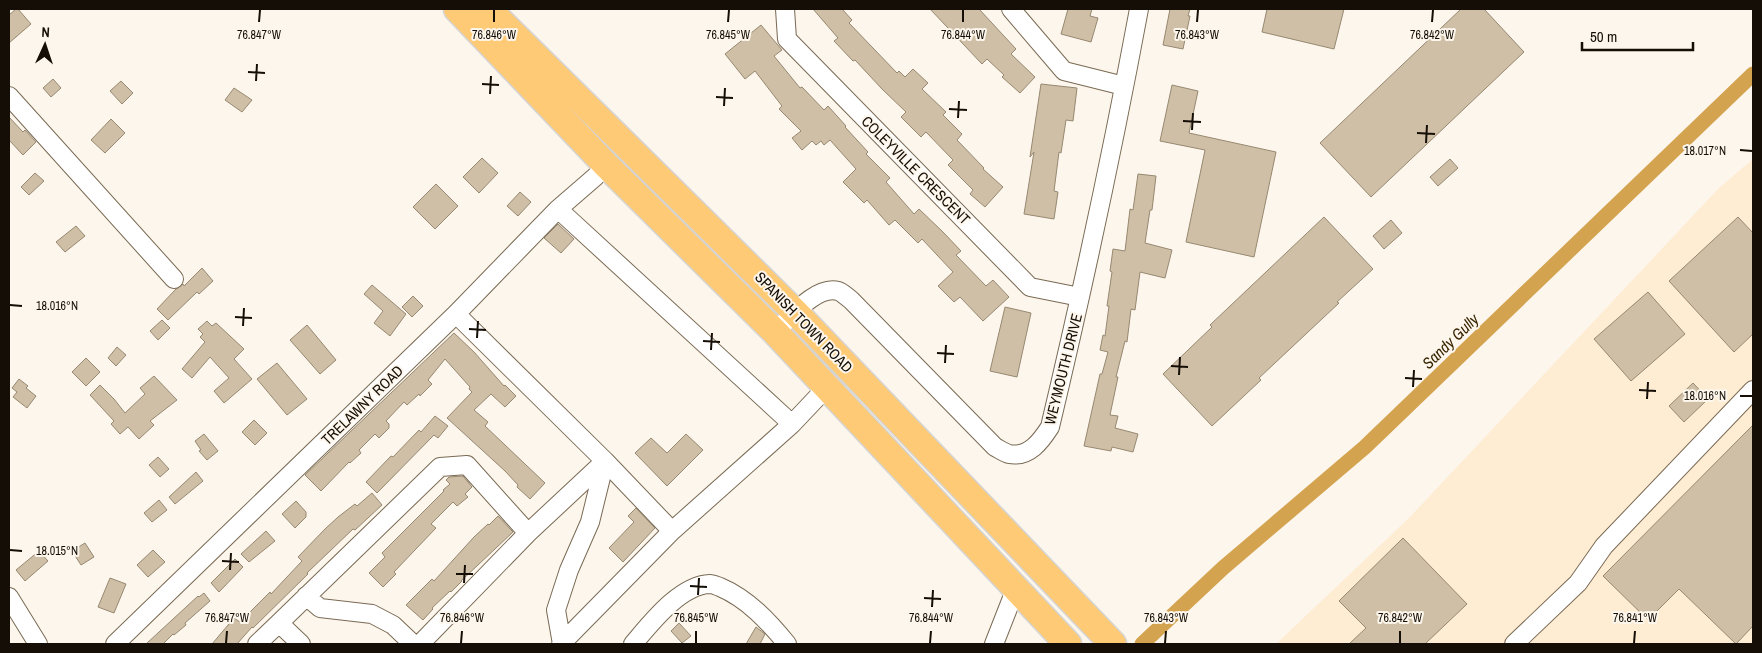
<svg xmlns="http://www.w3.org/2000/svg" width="1762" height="653" font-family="'Archivo Narrow',sans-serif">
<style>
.built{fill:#feecd3}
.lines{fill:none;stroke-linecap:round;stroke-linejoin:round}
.canal{stroke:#d4a350;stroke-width:15}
.building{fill:#cfbfa6;stroke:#978871}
.minor-casing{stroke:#796a54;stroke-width:20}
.highway-casing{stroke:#d5d4d2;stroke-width:29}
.minor{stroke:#fff;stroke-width:18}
.highway{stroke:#ffca75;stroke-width:26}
.ticks{fill:none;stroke:#140e06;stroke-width:2}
.labels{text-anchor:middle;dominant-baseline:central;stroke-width:4;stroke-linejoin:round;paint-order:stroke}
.street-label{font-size:15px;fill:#140e06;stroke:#fdf6ec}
.water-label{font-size:16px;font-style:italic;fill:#392500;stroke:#fdf6ec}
.ticks-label{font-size:12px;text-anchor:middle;fill:#140e06;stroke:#fdf6ec;stroke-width:4;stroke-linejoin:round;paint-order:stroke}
</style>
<rect width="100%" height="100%" fill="#fdf6ec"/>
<path class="built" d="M1753 159V644H1276L1409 518 1719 188Z"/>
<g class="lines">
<path class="canal" d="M1142 644 1223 568 1365 447 1753 74"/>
</g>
<path class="building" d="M16 9H18L31 24 9 43V15Z
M813 9H842L852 20 849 23 897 73 899 71 905 77 913 69 928 83 922 89 946 112 943 115 962 134 957 140 984 168 983 169 1003 187 985 207 970 194 973 190 948 165 953 160 926 132 921 137 901 117 906 112 882 89 855 60 853 61 834 41 838 38Z
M930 9H979L1016 49 1011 54 1035 77 1020 93 1002 77 1004 75 987 59 982 64Z
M1068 9H1092L1090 16 1098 18 1091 42 1061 34Z
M1170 9H1190L1188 16H1190L1183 49 1163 45Z
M1267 9H1344L1334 49 1262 32Z
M1461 9H1484L1524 52 1371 197 1320 143Z
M761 25 782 50 774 56 800 88 802 87 824 110 828 106 846 126 845 127 868 152 866 154 890 178 886 182 914 214 919 209 943 232 961 251 956 255 986 286 993 280 1009 297 983 321 960 297 954 302 938 286 953 272 922 239 918 243 895 220 889 225 867 200 864 203 843 182 856 169 830 140 824 145 821 141 816 145 812 141 802 150 792 138 801 131 779 109 782 106 755 71 745 79 725 54Z
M53 79 61 88 51 97 43 88Z
M121 81 133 93 122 104 110 91Z
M1041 84 1077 88 1073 121 1066 120 1061 153 1059 152 1054 191 1058 192 1054 219 1024 214 1034 152 1030 157Z
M1172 85 1198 91 1189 133 1276 152 1254 257 1186 242 1205 150 1160 141Z
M234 88 252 100 242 112 225 100Z
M9 117 23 132 25 130 36 142 23 155 9 140Z
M111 119 125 133 105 153 91 140Z
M482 158 498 173 479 193 463 177Z
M1450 159 1458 168 1438 186 1430 177Z
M35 173 44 181 29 195 21 187Z
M1138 174 1156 176 1152 210H1150L1145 243 1172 250 1165 278 1140 272 1135 310 1131 309 1127 342 1125 341 1116 377H1118L1110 415 1118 416 1115 428 1138 434 1133 452 1112 447 1111 451 1084 446 1100 374H1102L1108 352 1100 350 1103 335 1105 336 1109 306H1107L1112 272 1110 271 1113 249 1125 251 1130 209 1133 210Z
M436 184 458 206 435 229 413 207Z
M520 192 531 202 518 216 507 206Z
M1324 217 1373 269 1337 302 1339 303 1259 378 1261 380 1212 426 1163 374 1212 327 1210 325Z
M1738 217 1753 233V334L1734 352 1669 281Z
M1391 220 1402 233 1384 249 1373 236Z
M558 224 574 239 561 253 544 238Z
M76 226 85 236 65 252 56 242Z
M202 268 213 281 199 294 197 292 168 320 157 309 176 289 183 284 184 286Z
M372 285 406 314 390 336 374 323 383 311 364 294Z
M1648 292 1685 334 1631 381 1594 339Z
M413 296 423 306 412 317 402 307Z
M1005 307 1031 313 1017 377 990 371Z
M162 320 170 328 158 340 150 331Z
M207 321 212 326 216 323 244 349 234 359 252 379 224 403 214 391 229 378 210 357 192 378 182 369 205 342 200 337 203 334 198 329Z
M307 325 336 360 320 374 290 340Z
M454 333 474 352 504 386 505 385 516 396 505 407 491 394 474 410 488 422 485 426 545 483 530 499 517 487 518 485 505 471 447 418 472 392 469 389 470 387 445 359 428 380 432 384 420 396 419 394 407 405 404 402 386 421 389 424V428L379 438 375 434 359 450 361 453 350 463 349 462 321 491 305 475Z
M117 347 126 355 116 366 108 358Z
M86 358 100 372 86 386 72 372Z
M277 363 307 399 287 415 257 379Z
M154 376 177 400 150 421 154 425 139 439 128 427 120 434 111 424 114 421 90 395 100 385 114 399 125 413 145 394 140 388Z
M19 379 28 386 26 388 36 396 27 408 13 397 17 392 12 388Z
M1693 383 1708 399 1684 422 1669 406Z
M435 416 448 426 438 438 434 435 377 493 366 482 391 456 393 457 419 430 421 432Z
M254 420 267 433 255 445 242 432Z
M1753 425V626L1736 644 1679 589 1648 620 1603 576Z
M204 434 218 451 207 460 199 451 201 450 195 441Z
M686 434 703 450 667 486 635 453 651 438 667 453Z
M158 457 169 469 160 477 149 465Z
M196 472 203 481 175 504 169 497Z
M463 476 472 487 465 494 468 497 457 506 453 502 431 524 436 528 394 572 396 574 383 587 369 573 385 557 382 553 444 491 443 490 450 484 446 480 449 477Z
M372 493 382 505 355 530 353 529 307 573 308 574 253 628 252 627 237 644H212L234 618 240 622 270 592 271 594 302 561 298 557 325 529 338 517 355 504 357 506Z
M159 500 167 510 152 522 144 513Z
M296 501 306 512V517L295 528 282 514Z
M636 508 655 528 623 562 609 548 634 522 628 516Z
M498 516 513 532 461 581H462L451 592 450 591 432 608 433 609 423 620 406 605 432 579 434 581 474 537 488 524 489 525Z
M266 531 275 541 249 562 241 554Z
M1403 538 1467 604 1425 644H1349L1366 628 1339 601Z
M85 543 94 557 81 565 72 551Z
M153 550 165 562 148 577 137 565Z
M39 551 48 561 25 581 16 570Z
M235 559 243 567 219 592 211 583Z
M110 578 126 584 114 613 98 607Z
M204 593 210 601 185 623 186 625 174 635 173 634 163 644H146L198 596 199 597Z
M679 623 691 636 682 643 671 631Z
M756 627 765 634 760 644H746Z"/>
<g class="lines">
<defs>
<path id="minor" d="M785 9 787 39 1030 287 1080 297
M1011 9 1064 71 1124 86
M9 96 174 279
M558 209 792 424
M456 314 605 461 672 531
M775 332C790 318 816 285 838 291 842 292 847 297 851 300L995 447C999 449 1005 453 1009 454 1029 458 1041 441 1050 427 1083 288 1113 149 1139 9
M306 596 320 608 372 614 393 625 413 644
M9 597 38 644
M279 623 440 467 467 465 528 533
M115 644 456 314 558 209 595 177 606 165
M257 644 279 623 301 644
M420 644 528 533 605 461
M561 644 672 531 792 424 827 387
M562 644 556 610 569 570 590 522 605 461
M633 644C651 623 680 585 710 584 713 584 717 586 720 587 748 599 769 622 787 644
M994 644 1016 588
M1514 644 1578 583 1604 546 1753 390"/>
<path id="highway" d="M457 9 606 165 775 332 1068 644
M488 9 796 313 1113 644"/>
</defs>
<use href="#minor" class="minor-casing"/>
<use href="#highway" class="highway-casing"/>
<use href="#minor" class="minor"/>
<use href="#highway" class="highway"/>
</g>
<path class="ticks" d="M259 22 260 10M494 22V10M728 22 729 10M963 22V10M1197 22 1198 10M1432 22 1433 10M248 72 265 73M256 81 257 64M482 84 499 85M490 94 491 76M716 97 733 98M724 106 725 88M949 109 967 110M958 118 959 101M1183 121 1201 122M1192 130 1193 113M1417 133 1435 134M1426 143 1427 125M1740 150 1752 151M10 305 22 306M235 317 252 318M243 326 244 308M469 329 486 330M477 338 478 321M703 341 720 342M711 350 712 333M937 353 954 354M945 363 946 345M1171 366 1188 367M1179 375 1180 357M1405 378 1422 379M1413 387 1414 370M1639 390 1656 391M1740 396H1752M1647 399 1648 382M10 550 22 551M222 561 239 562M230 570 231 553M456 574H473M464 583 465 565M690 586 707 587M698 595 699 578M924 598 941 599M932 607 933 590M226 643 227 631M461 643 462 631M696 643V631M930 643 931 631M1165 643 1166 631M1400 643V631M1634 643 1635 631"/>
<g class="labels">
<g class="street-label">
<text transform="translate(916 170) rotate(45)">COLEYVILLE CRESCENT</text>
<text transform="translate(804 322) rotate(46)">SPANISH TOWN ROAD</text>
<text transform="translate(1063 369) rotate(-76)">WEYMOUTH DRIVE</text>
<text transform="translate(362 405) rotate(-44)">TRELAWNY ROAD</text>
</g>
<g class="water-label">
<text transform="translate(1450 341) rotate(-44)">Sandy Gully</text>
</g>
</g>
<g class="ticks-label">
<text x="259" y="39">76.847°W</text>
<text x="494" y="39">76.846°W</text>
<text x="728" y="39">76.845°W</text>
<text x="963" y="39">76.844°W</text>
<text x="1197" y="39">76.843°W</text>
<text x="1432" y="39">76.842°W</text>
<text x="1705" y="155">18.017°N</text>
<text x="57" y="310">18.016°N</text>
<text x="1705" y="400">18.016°N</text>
<text x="57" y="555">18.015°N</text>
<text x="227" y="622">76.847°W</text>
<text x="462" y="622">76.846°W</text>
<text x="696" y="622">76.845°W</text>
<text x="931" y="622">76.844°W</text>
<text x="1166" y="622">76.843°W</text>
<text x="1400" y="622">76.842°W</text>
<text x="1635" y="622">76.841°W</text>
</g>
<rect width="1762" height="653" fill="none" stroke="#140e06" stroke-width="20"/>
<g transform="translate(45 45) rotate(3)" stroke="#fdf6ec" stroke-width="4" paint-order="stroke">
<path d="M0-4L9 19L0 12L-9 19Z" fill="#140e06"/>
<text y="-8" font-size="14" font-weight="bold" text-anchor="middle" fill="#140e06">N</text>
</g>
<path d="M1582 42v8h111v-8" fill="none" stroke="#140e06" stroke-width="2.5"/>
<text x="1590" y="42" font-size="15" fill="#140e06" stroke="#fdf6ec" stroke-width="4" paint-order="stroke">50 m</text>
</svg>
